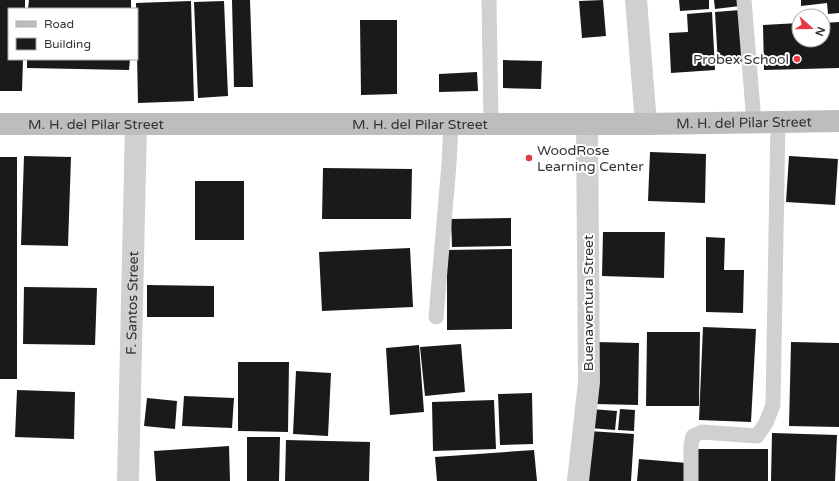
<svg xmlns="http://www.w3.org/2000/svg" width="839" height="481" font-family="'Varela Round',sans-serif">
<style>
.building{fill:#1a1a1a}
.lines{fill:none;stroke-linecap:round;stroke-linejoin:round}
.lane{stroke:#d0d0d0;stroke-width:15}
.street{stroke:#d0d0d0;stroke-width:22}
.secondary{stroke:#bdbdbd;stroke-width:22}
.poi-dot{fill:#e63946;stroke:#fff;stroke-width:1.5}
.labels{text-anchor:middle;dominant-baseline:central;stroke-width:4;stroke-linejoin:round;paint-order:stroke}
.poi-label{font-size:14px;fill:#333;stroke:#fff;text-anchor:end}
.street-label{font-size:14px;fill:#333;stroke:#fff}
</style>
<rect width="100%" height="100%" fill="#fff"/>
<path class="building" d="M0 0H25V9H9V59H23L22 91H0Z
M29 0H131V9H28Z
M232 0H250L253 87H234Z
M603 0 606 36 582 38 579 1Z
M679 0H709V9L680 11Z
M714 0H739L740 6 715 9Z
M801 0H839V13L828 14 827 3 801 6Z
M191 1 194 101 138 103 136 3Z
M224 1 228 96 198 98 194 2Z
M740 10 743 62 718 64 715 12Z
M712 12 715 70 671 73 669 33 688 32 687 14Z
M360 20H397V94L361 95Z
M839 22V68L764 70 763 25 799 23V40H823V23Z
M27 59H130L129 70 27 68Z
M503 60 542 61 541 89 503 88Z
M477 72 478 91 439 92V74Z
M650 152 706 154 705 203 648 201Z
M24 156 71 157 68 246 21 245Z
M789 156 838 159 835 205 786 202Z
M0 157H17V379H0Z
M323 168 412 169 411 219H322Z
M195 181H244V240H195Z
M511 218V246L452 247 451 219Z
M603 232H665L664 278 602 276Z
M706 237 725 238 724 270H744L743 313 706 312Z
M410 248 413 307 322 311 319 252Z
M512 249V329L447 330V250Z
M147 285 214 286V317H147Z
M24 287 97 288 95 345 23 344Z
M703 327 756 329 751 422 699 420Z
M647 332H700L699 406H646Z
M595 342 639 343 638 405 594 404Z
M791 342 839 343V427L789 426Z
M461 344 465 392 425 396 420 347Z
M419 345 424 412 390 415 386 348Z
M238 362H289L288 432 238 431Z
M296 371 331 373 328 436 293 434Z
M17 390 75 392 74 439 15 437Z
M532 393 533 444 500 445 498 394Z
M184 396 234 398 232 428 182 426Z
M147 398 177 401 175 429 144 426Z
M494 400 496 449 433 451 432 402Z
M591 409 617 411 615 430 590 428Z
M620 409 635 410 634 431 618 430Z
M589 431 634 434 631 481H586Z
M772 433 837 435 835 481H771Z
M247 437H280L279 481H247Z
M286 440 370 442 369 481H285Z
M229 446 230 481H156L154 451Z
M698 449H768V481H698Z
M534 450 537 481H437L435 457Z
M639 459 687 463 686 481H637Z"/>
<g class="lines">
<path class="lane" d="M489 0 491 123
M744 0 754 122
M436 317 449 164 451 123
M691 481V445L693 436 702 432 757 436 766 423 773 405 778 122"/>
<g class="street">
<path d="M636 0 646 124"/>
<path id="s1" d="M128 481 136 124"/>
<path d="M578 481 589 382 587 124"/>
</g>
<path class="secondary" id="s2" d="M0 124H646L839 121"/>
</g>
<g class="poi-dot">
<circle cx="797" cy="59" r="4"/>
<circle cx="529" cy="158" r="4"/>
</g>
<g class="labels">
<g class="poi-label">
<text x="789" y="59">Probex School</text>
<text x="537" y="150" text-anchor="start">WoodRose<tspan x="537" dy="16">Learning Center</tspan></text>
</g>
<g class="street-label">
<text stroke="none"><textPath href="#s2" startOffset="744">M. H. del Pilar Street</textPath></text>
<text stroke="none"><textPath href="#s2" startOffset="420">M. H. del Pilar Street</textPath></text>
<text stroke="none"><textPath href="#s2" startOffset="96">M. H. del Pilar Street</textPath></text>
<text stroke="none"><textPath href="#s1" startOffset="178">F. Santos Street</textPath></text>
<text transform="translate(588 303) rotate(-90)">Buenaventura Street</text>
</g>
</g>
<rect x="8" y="8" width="130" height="52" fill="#ffffff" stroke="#adadad"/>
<rect x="16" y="21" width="20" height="6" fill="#bdbdbd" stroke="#adadad"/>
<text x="44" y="28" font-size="12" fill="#333333">Road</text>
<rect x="16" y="38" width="20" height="12" fill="#1a1a1a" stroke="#adadad"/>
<text x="44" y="48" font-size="12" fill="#333333">Building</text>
<g transform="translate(811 28) rotate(111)"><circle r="19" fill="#ffffff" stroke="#adadad"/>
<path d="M0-3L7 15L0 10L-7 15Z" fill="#e63946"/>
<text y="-6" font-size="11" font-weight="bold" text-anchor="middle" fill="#333333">N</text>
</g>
</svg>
